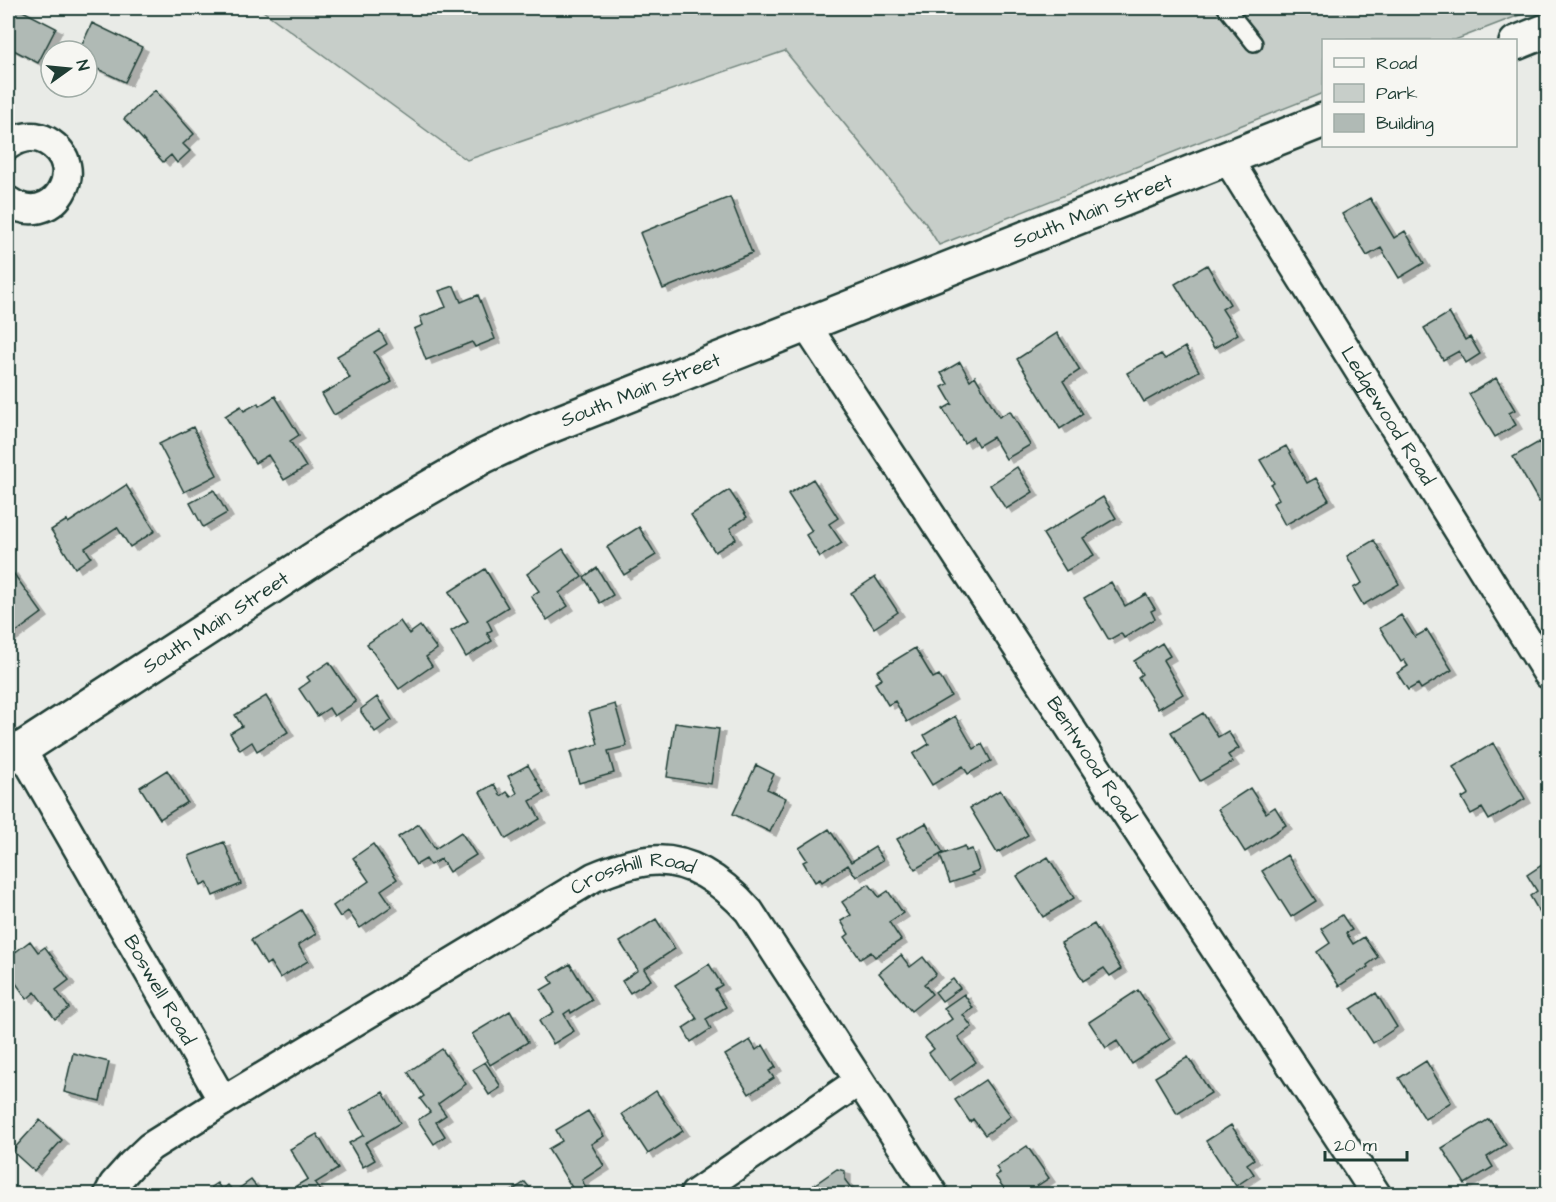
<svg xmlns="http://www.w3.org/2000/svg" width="1556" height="1202" font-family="'Architects Daughter',sans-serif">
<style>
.green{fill:#c7cec9;stroke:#73867e;stroke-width:1.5}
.building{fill:#b0bab5;stroke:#1f3d34;stroke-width:1.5;filter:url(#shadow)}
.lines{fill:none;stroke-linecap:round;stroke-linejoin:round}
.service-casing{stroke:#1f3d34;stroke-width:20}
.minor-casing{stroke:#1f3d34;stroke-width:33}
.secondary-casing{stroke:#1f3d34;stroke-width:38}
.service{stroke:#f6f6f2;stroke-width:15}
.minor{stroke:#f6f6f2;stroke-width:28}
.secondary{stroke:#f6f6f2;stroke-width:33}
.labels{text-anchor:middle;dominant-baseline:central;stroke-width:6;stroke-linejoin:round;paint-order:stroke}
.street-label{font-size:20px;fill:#1f3d34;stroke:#f6f6f2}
</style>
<defs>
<filter id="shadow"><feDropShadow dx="6" dy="4" stdDeviation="0" flood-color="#0004"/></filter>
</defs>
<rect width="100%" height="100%" fill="#e9ebe7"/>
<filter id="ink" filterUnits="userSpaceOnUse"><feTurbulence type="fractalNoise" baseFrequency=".0167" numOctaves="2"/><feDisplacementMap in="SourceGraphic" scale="12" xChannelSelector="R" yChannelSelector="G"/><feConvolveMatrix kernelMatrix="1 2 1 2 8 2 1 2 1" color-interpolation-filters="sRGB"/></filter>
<g filter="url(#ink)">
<path class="green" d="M259 8H1538L1455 40H1324L1323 93 939 245 926 224 785 51 467 160Z"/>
<path class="building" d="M8 8H17L56 28 38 63 8 47Z
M92 23 142 47 125 82 87 64V51H79Z
M155 90 194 134 183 144 190 151 177 163 171 155 163 162 124 119Z
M730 197 752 253 663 289 640 233Z
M1370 198 1394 238 1405 231 1424 263 1399 278 1381 248 1367 256 1342 214Z
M1207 265 1230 304 1222 309 1238 334 1214 348 1175 284Z
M454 286 461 302 478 295 495 339 475 347 472 342 426 360 414 329 423 325 420 317 446 307 439 291Z
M1449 313 1465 340 1470 337 1480 354 1466 363 1459 351 1443 360 1424 328Z
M380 331 387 344 374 352 392 382 334 415 322 394 350 378 337 356Z
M1057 333 1080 370 1063 381 1083 414 1060 429 1017 359Z
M1185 347 1199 371 1144 402 1127 373 1161 354 1165 359Z
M960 362 970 380 975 376 999 417 1010 411 1030 445 1006 459 993 437 978 446 973 437 964 443 943 409 952 404 942 387 948 384 941 373Z
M1496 378 1515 410 1509 413 1516 425 1495 437 1469 394Z
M275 396 299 435 290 441 306 467 284 480 268 455 255 463 225 416 241 406 244 411 258 403 259 406Z
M193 427 217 475 184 492 159 444Z
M1539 442 1547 456 1548 455V497L1539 502 1513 457Z
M1286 446 1307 483 1316 478 1329 500 1285 525 1273 503 1279 499 1271 485 1274 483 1260 460Z
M1017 467 1033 492 1006 509 990 485Z
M813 479 838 518 829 524 842 543 820 557 806 535 812 531 788 494Z
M126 485 155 531 130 547 117 527 85 548 91 557 75 568 51 530 67 520 68 523Z
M214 490 227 513 203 527 190 503Z
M729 490 747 517 730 528 736 539 715 552 691 515Z
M1103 497 1116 518 1083 538 1094 555 1066 571 1043 534Z
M639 527 656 555 624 575 607 547Z
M1374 540 1399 584 1363 605 1353 588 1362 583 1347 556Z
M563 549 582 577 559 593 568 606 547 620 531 596 539 591 527 574Z
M597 568 613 595 600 603 584 577Z
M485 569 508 607 487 620 492 630 487 633 492 641 466 657 451 631 468 621 449 592Z
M11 570 42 613 8 638V573Z
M875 577 898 612 874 628 851 593Z
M1111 582 1125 606 1146 594 1155 609 1151 611 1155 619 1124 638 1121 633 1109 640 1084 598Z
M1401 615 1415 637 1427 630 1452 670 1421 689 1418 684 1408 690 1397 673 1408 666 1404 660 1401 662 1380 628Z
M400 621 409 634 420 626 437 649 426 657 432 666 399 689 367 644Z
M1162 643 1170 656 1163 660 1183 694 1158 709 1138 677 1142 674 1134 661Z
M915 648 933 678 939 675 951 696 907 722 895 701 888 705 875 683 882 679 877 671Z
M329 662 356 702 334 716 329 708 317 716 299 689 310 681 307 677Z
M266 696 288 732 257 751 252 742 240 750 230 733 242 726 235 715Z
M377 697 392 720 375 732 361 712V709Z
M615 704 627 746 608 751 614 773 579 783 570 752 598 744 589 712Z
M1203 713 1218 737 1228 731 1239 748 1228 755 1233 762 1200 781 1171 732Z
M955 716 974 749 982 744 991 761 968 774 963 766 932 785 913 754 929 744 924 735Z
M675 723 719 729 711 784 667 777Z
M1493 743 1525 799 1489 820 1482 808 1471 814 1462 798 1469 794 1453 767Z
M528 765 544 793 530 801 540 819 506 839 480 792 494 784 501 796 507 792 511 797 517 793 508 776Z
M756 765 774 774 767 789 786 798 770 832 733 814Z
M167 770 187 802 160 819 140 787Z
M1250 788 1266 813 1275 807 1286 825 1245 852 1218 809Z
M1000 790 1028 835 997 853 970 808Z
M926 823 943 853 915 869 897 839Z
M419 824 435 849 461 832 476 855 449 872 441 859 430 865 426 859 416 865 398 837Z
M829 829 851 862 875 847 883 860 856 877 848 865 822 882 820 879 815 882 803 862 807 860 799 848Z
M224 842 241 884 213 896 207 882 201 885 189 856Z
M373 844 397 879 381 890 392 906 360 928 348 911 340 917 333 906 369 881 353 858Z
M965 846 966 851 972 849 979 870 971 873 973 875 950 883 940 855Z
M1287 855 1316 901 1291 917 1262 871Z
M1048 857 1074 898 1043 917 1017 876Z
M1548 861V927L1530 896 1537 891 1527 875Z
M869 884 879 897 888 891 903 913 889 922 901 940 875 957 871 952 860 959 845 937 849 934 841 921 851 915 842 902Z
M301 910 316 934 298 945 308 961 280 978 270 962 266 965 251 940Z
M1342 915 1352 930 1346 933 1353 944 1364 937 1378 957 1367 965 1368 967 1339 986 1317 952 1330 943 1321 929Z
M656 919 675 949 644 969 651 980 630 993 622 981 638 970 620 942Z
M1094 924 1121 969 1110 976 1104 968 1083 981 1061 943Z
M30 941 38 952 45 947 69 980 56 990 69 1008 55 1019 35 992 27 999 8 972V970L14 965 9 957Z
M901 955 910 967 923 957 936 974 924 984 932 994 911 1011 879 973Z
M570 964 592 1000 571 1013 570 1010 564 1014 574 1031 553 1044 539 1021 554 1012 541 990 553 983 549 977Z
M709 964 722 985 715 989 726 1007 706 1019 711 1029 691 1042 683 1028 697 1019 675 985Z
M953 979 960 988 942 1001 935 992Z
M1138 990 1170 1039 1132 1064 1117 1041 1106 1048 1089 1022Z
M1376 993 1397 1027 1373 1043 1351 1009Z
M964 994 973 1008 963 1015 972 1027 958 1037 976 1062 949 1081 929 1053 934 1049 925 1038 952 1019 944 1008Z
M510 1011 528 1042 490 1065 472 1034Z
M750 1040 756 1050 763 1045 776 1067 769 1071 774 1078 749 1094 725 1055Z
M442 1049 466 1084 438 1104 446 1115 436 1122 445 1136 434 1144 418 1120 430 1112 420 1099 424 1096 408 1072Z
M73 1053 109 1062 100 1101 64 1092Z
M1188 1057 1211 1093 1177 1114 1155 1077Z
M1426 1061 1451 1102 1425 1119 1399 1078Z
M485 1062 500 1085V1088L489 1095 473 1069Z
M985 1080 1011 1116 985 1135 973 1119 970 1122 955 1100Z
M656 1091 683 1131 648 1154 622 1114Z
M383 1092 400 1123 365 1143 375 1160 363 1167 349 1143 364 1135 350 1111Z
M588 1111 604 1136 591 1144 604 1166 582 1180 586 1188 576 1194 548 1149 562 1141 556 1130Z
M1489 1119 1506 1145 1487 1157 1493 1167 1465 1184 1442 1148Z
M40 1120 62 1140 34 1171 12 1151Z
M1231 1125 1254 1159 1247 1164 1254 1174 1236 1186 1206 1141Z
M317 1134 338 1169 315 1183 322 1194H301L296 1186 308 1179 290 1149Z
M1027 1146 1049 1178 1025 1194H1008L995 1176 1000 1173 996 1167Z
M837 1169 845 1171V1180L854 1192 858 1190 861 1194H821L814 1185Z
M251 1180 262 1194H217L211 1187 217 1183 222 1190 228 1185 234 1192Z
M525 1182 535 1194H507Z
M1277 1189 1280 1194H1268Z"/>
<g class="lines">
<defs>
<path id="service" d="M1226 8 1254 43"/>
<g id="minor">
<path d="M8 145C19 137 34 134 47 141 92 167 52 232 8 201"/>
<path id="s1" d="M1227 158 1548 674"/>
<path id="s2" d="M806 325 1376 1194"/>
<path id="s3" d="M21 749 223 1101"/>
<path id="s4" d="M109 1194 114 1184 131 1165 150 1147 223 1101 594 877C611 870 629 863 648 861 689 856 723 882 749 911L933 1194"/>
<path d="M695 1194 859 1081"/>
</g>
<g id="secondary">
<path d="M1516 43 1548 30"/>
<path id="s5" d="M8 758 383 514 484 456 540 430 1324 120"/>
</g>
</defs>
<use href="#service" class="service-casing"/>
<use href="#minor" class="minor-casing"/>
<use href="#secondary" class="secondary-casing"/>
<use href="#service" class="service"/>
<use href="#minor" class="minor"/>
<use href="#secondary" class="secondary"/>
</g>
</g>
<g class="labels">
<g class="street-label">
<text stroke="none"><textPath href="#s5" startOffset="1220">South Main Street</textPath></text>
<text stroke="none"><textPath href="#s5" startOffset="734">South Main Street</textPath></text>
<text stroke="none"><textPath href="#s1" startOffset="304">Ledgewood Road</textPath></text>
<text stroke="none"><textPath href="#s5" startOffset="248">South Main Street</textPath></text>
<text stroke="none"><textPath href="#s2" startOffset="520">Bentwood Road</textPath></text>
<text stroke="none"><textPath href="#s4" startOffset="622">Crosshill Road</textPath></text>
<text stroke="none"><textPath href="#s3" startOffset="278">Boswell Road</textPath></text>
</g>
</g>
<rect width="1556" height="1202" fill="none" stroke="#f6f6f2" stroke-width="30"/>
<rect x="15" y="15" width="1526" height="1172" fill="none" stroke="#1f3d34" stroke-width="2" filter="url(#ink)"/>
<rect x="1322" y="39" width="195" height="108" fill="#f6f6f2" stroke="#a0aca6" stroke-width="1.5"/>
<rect x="1334" y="58" width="30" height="9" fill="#f6f6f2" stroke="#a0aca6" stroke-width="1.5"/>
<text x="1376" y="69" font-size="18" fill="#1f3d34">Road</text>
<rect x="1334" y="84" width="30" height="18" fill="#c7cec9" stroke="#a0aca6" stroke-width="1.5"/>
<text x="1376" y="99" font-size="18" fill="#1f3d34">Park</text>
<rect x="1334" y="114" width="30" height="18" fill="#b0bab5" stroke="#a0aca6" stroke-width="1.5"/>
<text x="1376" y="129" font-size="18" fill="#1f3d34">Building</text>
<g transform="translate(69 69) rotate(75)"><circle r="28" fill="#f6f6f2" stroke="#a0aca6" stroke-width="1.5"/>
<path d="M0-4.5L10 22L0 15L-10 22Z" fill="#1f3d34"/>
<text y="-9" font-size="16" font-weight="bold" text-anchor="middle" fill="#1f3d34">N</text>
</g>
<path d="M1325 1151v9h82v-9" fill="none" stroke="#1f3d34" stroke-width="3"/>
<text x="1334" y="1151" font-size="18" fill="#1f3d34" stroke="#f6f6f2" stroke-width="4.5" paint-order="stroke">20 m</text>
</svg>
